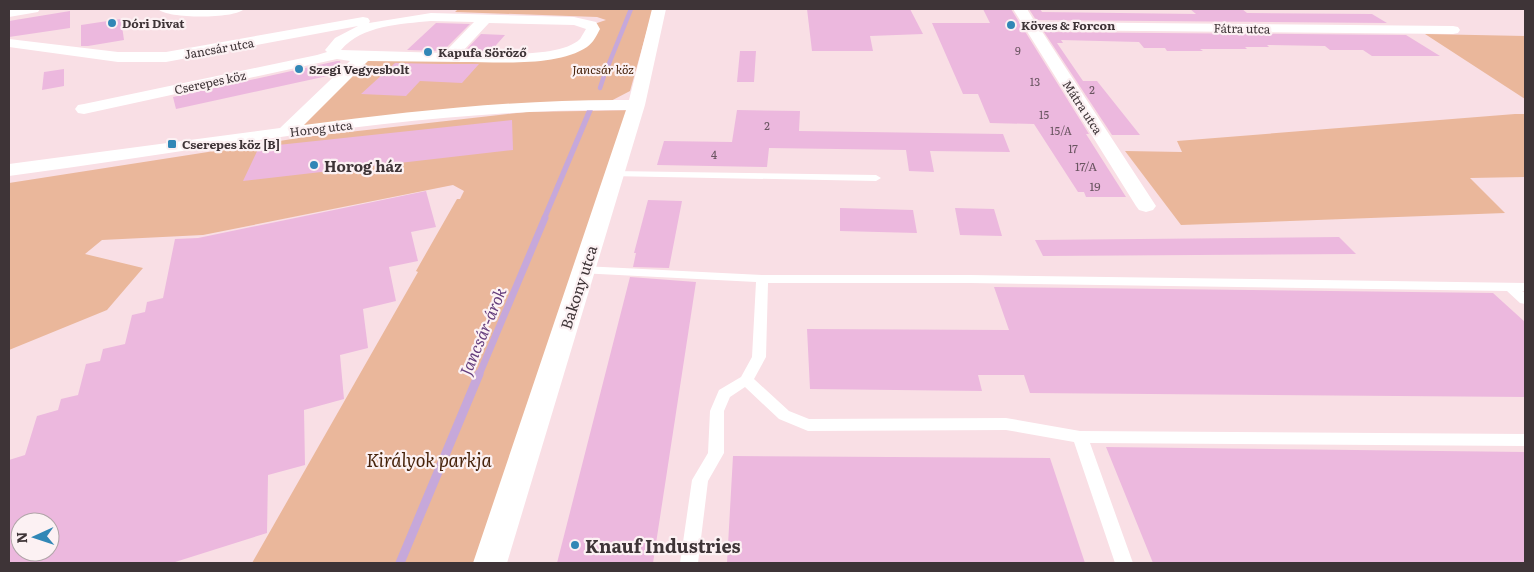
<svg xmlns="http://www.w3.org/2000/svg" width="1534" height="572" font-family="Literata,serif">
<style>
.green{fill:#eab79b}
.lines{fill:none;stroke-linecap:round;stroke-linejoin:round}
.stream-far3{stroke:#c6a8da;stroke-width:4.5}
.stream-far2{stroke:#c6a8da;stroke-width:5.5}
.stream-far1{stroke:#c6a8da;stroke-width:7}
.stream{stroke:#c6a8da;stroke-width:9}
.building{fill:#ecb8de;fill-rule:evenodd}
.lane{fill:#fff;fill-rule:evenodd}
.street{fill:#fff;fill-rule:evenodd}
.poi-dot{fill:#3187b6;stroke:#fcf1f3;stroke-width:2}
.labels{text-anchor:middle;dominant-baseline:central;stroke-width:4.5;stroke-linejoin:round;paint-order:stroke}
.far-number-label{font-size:11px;fill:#6a5561}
.far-poi-label{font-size:12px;font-weight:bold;fill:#3e3437;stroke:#fcf1f3;text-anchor:start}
.far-street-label{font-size:12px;fill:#3e3437;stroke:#fcf1f3}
.far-park-label{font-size:12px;font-style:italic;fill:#47230b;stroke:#fcf1f3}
.number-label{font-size:12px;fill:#6a5561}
.poi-label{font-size:15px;font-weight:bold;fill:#3e3437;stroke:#fcf1f3;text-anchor:start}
.street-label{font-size:15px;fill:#3e3437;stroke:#fcf1f3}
.water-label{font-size:16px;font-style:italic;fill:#643d7c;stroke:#fcf1f3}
.near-park-label{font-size:18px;font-style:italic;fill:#47230b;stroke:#fcf1f3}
.near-poi-label{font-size:18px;font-weight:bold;fill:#3e3437;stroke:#fcf1f3;text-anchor:start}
</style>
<rect width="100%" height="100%" fill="#f9dfe5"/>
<path class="green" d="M458 9H653L630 91 605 104 556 105 286 132 364 56 504 59 574 48 591 25 606 20 597 17 455 12Z
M1425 34 1525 36V99Z
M641 110 505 563H252L418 272 416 271 457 199H460L464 191 453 185 203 235 102 240 85 254 143 268 107 310 9 350V183L305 137 526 112Z
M1515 114H1525V177L1470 178 1505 213 1181 225 1125 151 1182 152 1177 141Z"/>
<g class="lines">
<path class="stream-far3" d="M608 66 631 9
M600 88 604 76"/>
<path class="stream-far2" d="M544 219 590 110"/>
<path class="stream-far1" d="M479 375 545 218"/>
<path class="stream" d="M400 563 479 374"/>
</g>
<path class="building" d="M807 9H910L923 34 870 36 873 51H812Z
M983 9H1011L1089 134H1086L1126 197H1086L1084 192H1078L1034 124 990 123 978 94H963L932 23H990Z
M1029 9H1040L1042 12 1196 14 1190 9H1242L1247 13 1372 14 1387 23 1036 20Z
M70 11V28L9 37V21Z
M121 19 124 40 88 46H81V25Z
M436 23 470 24 443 51 407 50Z
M1044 32 1406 35 1440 56H1372L1363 50H1330L1325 46 1267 45 1269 47H1245L1247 49H1200L1203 51H1167L1165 48H1144L1139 42 1061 40 1063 43H1057L1083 81H1097L1140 135H1112Z
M481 34 505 35 490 52 465 51Z
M740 51H756L754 82H737Z
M337 61H340L341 67 332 75 176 109 173 97Z
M395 63 440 64H479L462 83 420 81 406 96 361 94Z
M64 69V86L42 90 44 72Z
M737 110 800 111 799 131 1003 134 1010 152 930 151 934 172 909 171 906 150 769 148 767 167 657 165 664 141 732 142Z
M512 120 513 150 243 181 259 147Z
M426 191 436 227 411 232 418 261 389 267 396 301 363 309 368 348 340 355 344 399 304 410 305 465 268 475 267 533 172 563H9V460L25 455 37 416 58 410 61 399 78 395 86 364 100 361 103 349 125 344 132 315 145 312 147 302 163 298 175 239 198 238ZM20 522H50V552H20Z
M648 200 682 201 669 268 633 267 636 253H634Z
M840 208 913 210 917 233 840 231Z
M955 208 994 209 1002 236 960 235Z
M1339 237 1356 254 1043 256 1035 240Z
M630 277 696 282 653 563H557Z
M994 287 1493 293 1525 322V397L1030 393 1024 375H978L982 391 810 389 807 329 1009 330Z
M1106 447 1525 452V563H1153Z
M733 456 1050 458 1085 563H727Z"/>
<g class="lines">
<path class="lane" d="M613 171 876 175 881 178 876 181 609 176 608 174Z
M583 266 762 275H970L1525 283V291H1522L1525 293V304L1520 303 1507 291 970 283H768L766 357 754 379 789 411 809 419 1006 418 1080 431 1525 434V446L1090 443 1133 563H1115L1074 442 1006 430 808 431 779 419 745 387 730 397 724 411V453L708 481 698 563H680L692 480 708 453 710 411 719 390 741 377 752 357 756 282 579 273 577 270Z"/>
<path class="street" d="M9 9H40L38 12 9 17Z
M158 9H244C235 19 167 19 158 9Z
M652 9H666L645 105 507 563H473L626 110C421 108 212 149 9 176V164L280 128 350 61 337 59 84 114 78 113 75 109 78 105 84 104 317 55 327 52 325 50 335 38 358 26 166 62H118L9 47V39L118 52H166L363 17 368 18 370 21 369 23 431 13 574 17 596 22 600 29C597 35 593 43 587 47 557 67 498 62 463 62 432 62 400 61 368 61L304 125C412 111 520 99 629 100ZM431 21 474 22 444 53 341 50C362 25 401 24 431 21ZM489 23 574 25 586 29C584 32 582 36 580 39 560 59 488 53 461 53Z
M1013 9H1027L1035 22 1453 26 1458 27 1460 30 1458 33 1453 34 1041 30 1156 206 1153 210 1146 212 1139 210 1136 206Z"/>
</g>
<g class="poi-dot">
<circle cx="112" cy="23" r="5"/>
<circle cx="1011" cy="25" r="5"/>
<circle cx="428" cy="52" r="5"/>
<circle cx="299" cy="69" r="5"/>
<rect x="167" y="139" width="10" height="10" rx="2.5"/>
<circle cx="314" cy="165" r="5"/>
<circle cx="575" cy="545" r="5"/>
</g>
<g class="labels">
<g class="far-number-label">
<text x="1018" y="50">9</text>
<text x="1035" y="81">13</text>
<text x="1092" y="89">2</text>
<text x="1044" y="114">15</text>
<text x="767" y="125">2</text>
<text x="1061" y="130">15/A</text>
<text x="1073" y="148">17</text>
<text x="714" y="154">4</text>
</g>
<g class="far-poi-label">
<text x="122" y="23">Dóri Divat</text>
<text x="1021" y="25">Köves &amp; Forcon</text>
<text x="438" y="52">Kapufa Söröző</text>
<text x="309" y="69">Szegi Vegyesbolt</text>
<text x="182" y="144">Cserepes köz [B]</text>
</g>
<g class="far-street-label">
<text transform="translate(1242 28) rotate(1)">Fátra utca</text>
<text transform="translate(219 48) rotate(-10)">Jancsár utca</text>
<text transform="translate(210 82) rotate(-12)">Cserepes köz</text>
<text transform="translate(1083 107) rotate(57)">Mátra utca</text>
<text transform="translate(321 128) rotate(-7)">Horog utca</text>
</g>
<g class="far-park-label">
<text x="603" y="69">Jancsár köz</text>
</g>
<g class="number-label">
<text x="1086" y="166">17/A</text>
<text x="1095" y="186">19</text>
</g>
<g class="poi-label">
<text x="324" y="165">Horog ház</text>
</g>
<g class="street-label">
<text transform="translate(578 287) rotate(-72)">Bakony utca</text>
</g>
<g class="water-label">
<text transform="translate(482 331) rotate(-67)">Jancsár-árok</text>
</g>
<g class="near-park-label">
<text x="429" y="459">Királyok parkja</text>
</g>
<g class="near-poi-label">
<text x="585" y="545">Knauf Industries</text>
</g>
</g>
<rect width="1534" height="572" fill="none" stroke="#3e3437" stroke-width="20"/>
<g transform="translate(35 537) rotate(267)"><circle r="24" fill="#fcf1f3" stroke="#b0a5a8"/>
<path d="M0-4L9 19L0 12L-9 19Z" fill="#3187b6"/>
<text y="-8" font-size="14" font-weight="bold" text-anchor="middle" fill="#3e3437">N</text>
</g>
</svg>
